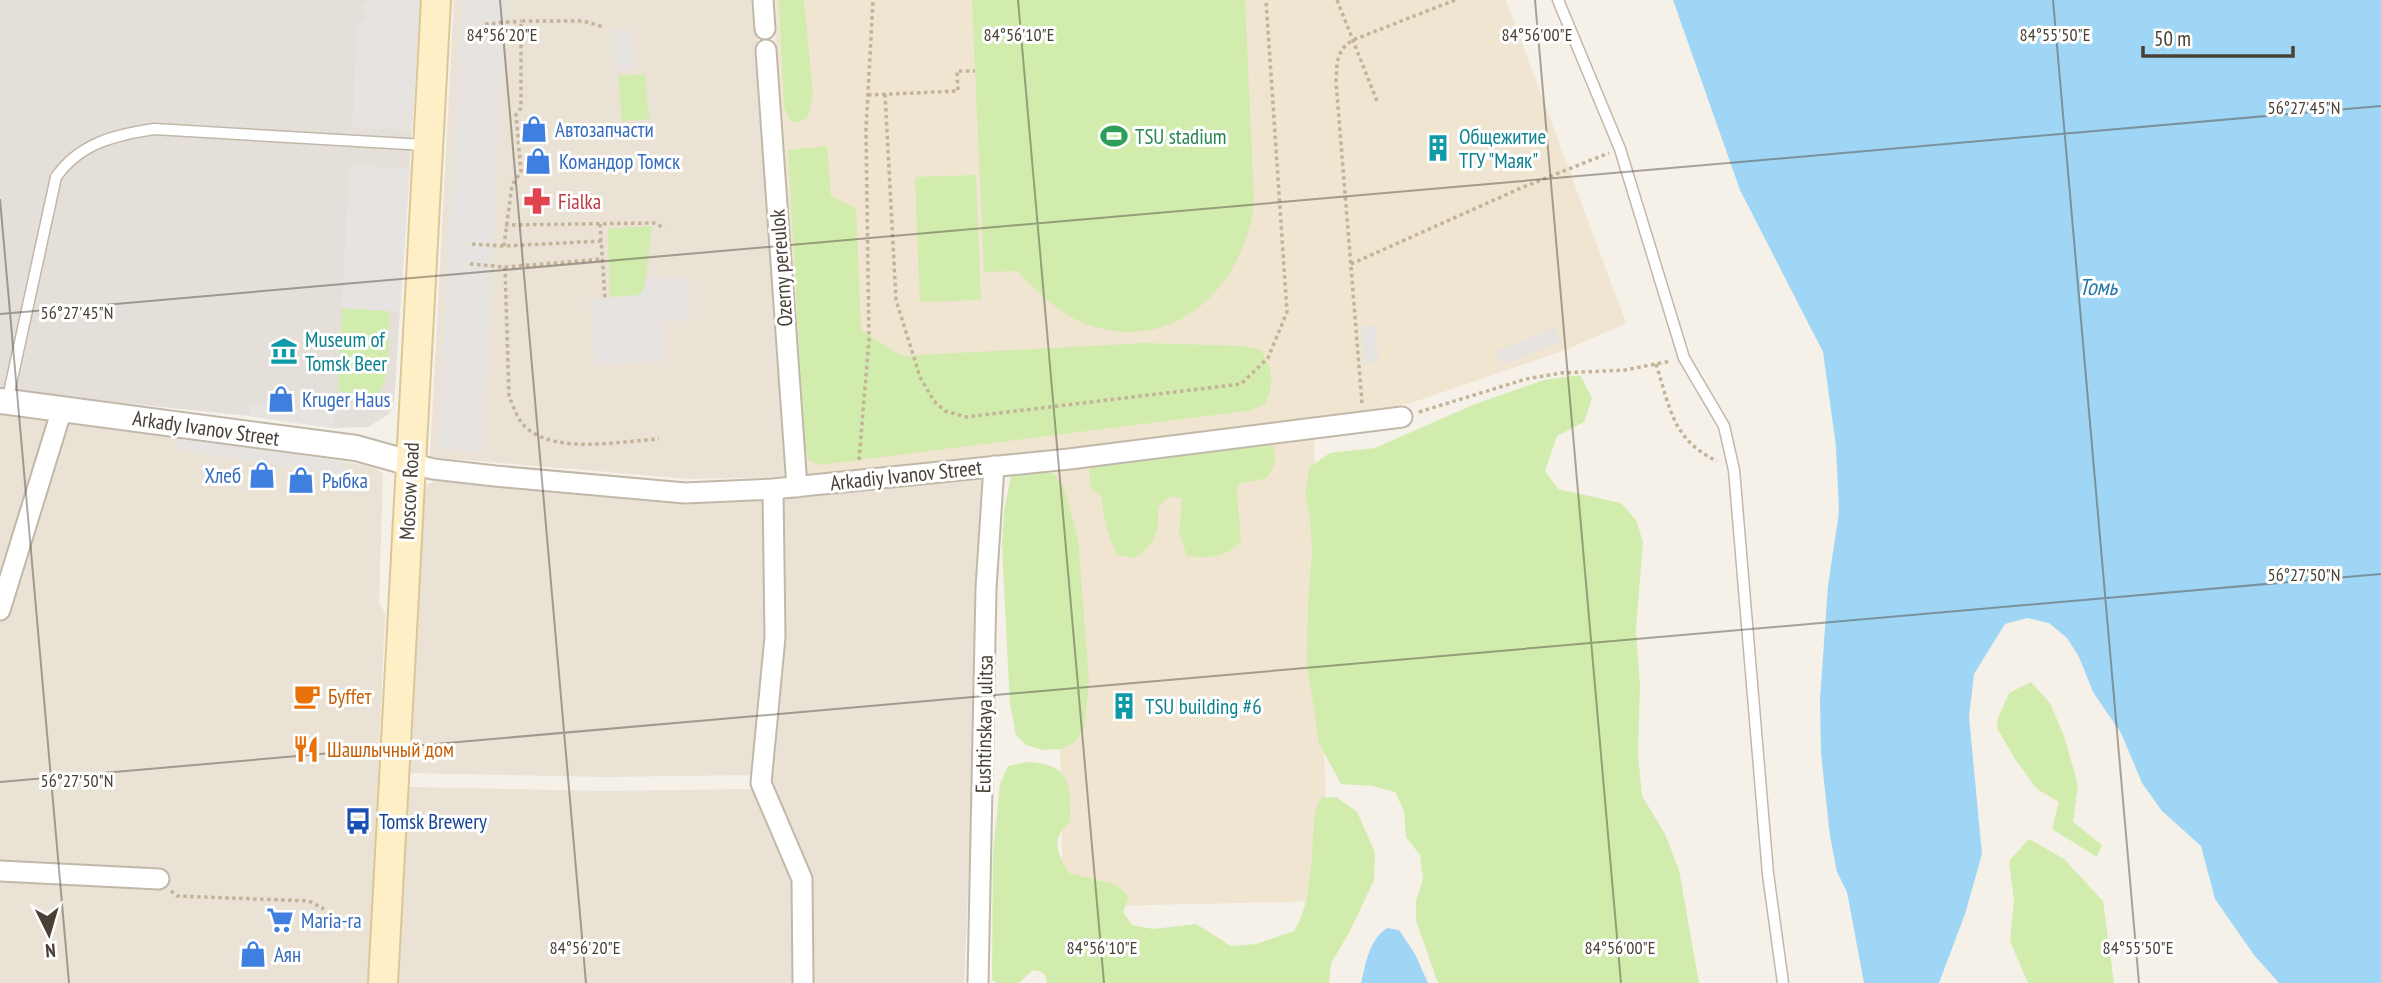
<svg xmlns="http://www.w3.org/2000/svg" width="2381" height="983" font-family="'PT Sans Narrow',sans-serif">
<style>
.residential{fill:#e9e2d5}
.industrial{fill:#e4dfd9}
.education{fill:#efe5d0}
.green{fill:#d2ecae}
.parking{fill:#e6e3e0}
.water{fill:#a0d6f5}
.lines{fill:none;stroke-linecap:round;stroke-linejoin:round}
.service-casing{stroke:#c1b8a9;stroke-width:13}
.minor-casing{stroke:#c1b8a9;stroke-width:23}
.tertiary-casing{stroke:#c1b8a9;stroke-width:28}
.secondary-casing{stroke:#dbc696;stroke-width:32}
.path{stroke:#c4b399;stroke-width:3.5;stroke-dasharray:3.5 3.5;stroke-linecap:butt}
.service{stroke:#fff;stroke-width:10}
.minor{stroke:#fff;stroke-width:19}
.tertiary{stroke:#fff;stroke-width:24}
.secondary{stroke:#ffefc7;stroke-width:28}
.ticks{fill:none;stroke:#494036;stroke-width:2;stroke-opacity:0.45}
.labels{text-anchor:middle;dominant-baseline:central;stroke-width:6;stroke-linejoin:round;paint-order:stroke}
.shop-label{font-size:21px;fill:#366cbe;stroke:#fff;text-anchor:start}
.leisure-label{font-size:21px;fill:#27864d;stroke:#fff;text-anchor:start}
.culture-label{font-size:21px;fill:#0d838f;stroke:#fff;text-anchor:start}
.health-label{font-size:21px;fill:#be3a42;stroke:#fff;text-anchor:start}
.street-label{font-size:21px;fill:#494036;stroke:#fff}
.food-label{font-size:21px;fill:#c56008;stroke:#fff;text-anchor:start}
.transit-label{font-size:21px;fill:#164399;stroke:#fff;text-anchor:start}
.water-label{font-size:23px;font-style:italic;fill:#2578ac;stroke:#fff}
.ticks-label{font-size:18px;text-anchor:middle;fill:#494036;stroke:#fff;stroke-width:6;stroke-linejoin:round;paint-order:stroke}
</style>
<rect width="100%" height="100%" fill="#f5f0e8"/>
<path class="residential" d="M454 0H756L763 120 790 477 690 479 430 457Z
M0 414 179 437 346 462 373 467 383 474 379 602 385 613 369 983H0Z
M986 477 964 983H811L812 884 768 783 781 499Z
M435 481 686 503 763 498 767 636 754 775 606 777 406 773 423 491 428 484Z
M406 787 604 791 755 789 796 881 797 983H397Z"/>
<path class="industrial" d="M0 0H420L394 405 389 414 368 427 333 428 249 416 0 390Z"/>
<path class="education" d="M773 0H1506L1626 323 1568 349 1411 403 1357 413 1278 426 803 476Z
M1314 440 1329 901 1063 907 1055 469Z"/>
<path class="green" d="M779 0H804L813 95 808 116 800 122 790 121 784 107Z
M972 0H1245L1254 201C1246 284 1176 355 1089 325 1060 315 1038 292 1017 271L984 272Z
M645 74 649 119 622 121 618 76Z
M827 146 831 196 856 209 861 330 902 356 1144 343 1243 346 1261 350C1274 371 1274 383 1265 405L1246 411 819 465 810 461 805 450 788 150Z
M976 175 981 300 920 302 915 177Z
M652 226 645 286 640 295 610 297 608 229Z
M342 308 389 311C388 336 393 371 379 392L369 395 338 391Z
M1580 375 1592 398 1584 422 1557 436 1545 471 1558 489 1621 503 1636 520 1643 542 1636 629 1640 685 1638 754 1642 796 1665 834 1679 870 1699 983H1438L1416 921V901L1423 879 1420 855 1406 837 1404 811 1395 792 1372 786 1341 784 1319 743 1307 663 1308 607 1312 551 1310 517 1305 494 1310 467 1330 453 1375 448 1475 404 1544 380Z
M1263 441 1274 447 1275 463 1267 478 1238 484 1237 493 1241 541C1224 559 1211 558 1187 556L1179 533 1182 499 1170 496 1158 507C1159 532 1156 544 1134 558L1118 555C1107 536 1103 519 1102 497L1091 488 1089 471 1097 461Z
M1028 472 1053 473 1064 487 1078 538 1089 683 1084 727 1075 742 1061 749 1043 750 1026 745 1016 735 1010 704 1002 546 1004 511 1011 476Z
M2031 682 2050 703 2064 736 2078 785 2073 822 2102 845 2097 857 2052 829 2059 802 2037 789 2015 759 1997 728 1998 718 2009 693Z
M1027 762C1071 764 1071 784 1070 822 1050 839 1057 853 1069 873L1117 885 1129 897 1123 912 1132 925 1153 929 1196 924 1231 946 1256 944 1294 931C1310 905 1311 870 1313 840 1315 823 1312 812 1322 798L1336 797 1357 812 1375 852 1374 880 1349 933 1331 963 1329 983H1047C1046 973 1042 971 1033 970L1019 983H997L992 980 993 852 1000 784 1008 766Z
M2029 839 2064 859 2103 901 2114 983H2028L2010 941 2014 901 2009 861Z"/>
<path class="parking" d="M374 0H420L412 130 352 127 357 23 365 21 363 4Z
M462 0H506L482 452 438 449Z
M631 29 634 69 615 71 612 30Z
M349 165 410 169 400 312 342 308Z
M646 277 690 279 689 320 662 322 664 361 595 365 591 299 640 295 645 286Z
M1376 325 1379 362 1364 364 1361 327Z
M1555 328 1561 342 1502 365 1496 351Z
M250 403 335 414 333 428 249 416Z
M179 437 346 462 344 475 177 450Z"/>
<path class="water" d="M1673 0H2381V983H2279L2254 955 2215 899 2201 846 2162 811 2142 783 2121 733 2093 692 2079 657 2067 638 2049 623 2027 618 2005 624 1974 674 1969 717 1982 854 1965 914 1939 983H1864L1847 892 1837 872 1830 836 1821 754 1820 699 1828 586 1839 512 1836 446 1823 352 1740 190Z
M1387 928 1399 930 1415 954 1428 983H1361C1366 963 1369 940 1387 928Z"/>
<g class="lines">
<defs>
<path id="service" d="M1558 0 1620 149 1684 358 1724 426 1734 470 1768 874 1783 983
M7 402 56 177C80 143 115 135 154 129L425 145"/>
<path id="minor" d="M763 0 765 29
M766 50 797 487
M410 463 433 469 495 476 685 493 773 489 1069 459 1402 417
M773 489 775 637 761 783 802 879 803 983
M0 610 62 409
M0 871 159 879
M978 983 986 588 994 466"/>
<path id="tertiary" d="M0 401 356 448 410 463"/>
<path id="secondary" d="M383 983 436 0"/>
</defs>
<use href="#service" class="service-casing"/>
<use href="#minor" class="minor-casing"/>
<use href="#tertiary" class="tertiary-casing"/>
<use href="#secondary" class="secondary-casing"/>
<path class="path" d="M1337 0 1377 101
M485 24 521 21
M885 94 896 300 920 377 934 401 945 411 966 417 1241 384 1268 358 1287 312 1266 0
M868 95 958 91 957 71H975
M600 224 605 298
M505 225 654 223 665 228
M472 244 504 246 602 241
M504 246 512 185 521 172 516 115 521 108V21H583L604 27
M470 264 505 267 603 259
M1351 264 1521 188 1609 153
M505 267 509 396C514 408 518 422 529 430 561 454 621 441 659 439
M1656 364C1670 407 1672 440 1717 461
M1362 403 1336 82C1337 63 1336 50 1353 40L1455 0
M1419 412 1526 379 1561 373 1625 370 1671 361
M859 460 869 340 866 130 873 0
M171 891 177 896 309 901 324 909"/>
<use href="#service" class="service"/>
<use href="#minor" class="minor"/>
<use href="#tertiary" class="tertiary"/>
<use href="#secondary" class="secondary"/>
</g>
<path class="ticks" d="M500 0 586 983M1018 0 1104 983M1535 0 1621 983M2053 0 2139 983M0 199 69 983M0 314 2381 106M0 782 2381 574"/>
<defs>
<symbol id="shop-bare" viewBox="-9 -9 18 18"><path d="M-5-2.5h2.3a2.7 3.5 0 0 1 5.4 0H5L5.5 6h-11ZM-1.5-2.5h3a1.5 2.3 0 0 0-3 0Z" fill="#3f7fe0" stroke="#fff" stroke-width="2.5" paint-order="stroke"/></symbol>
<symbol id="stadium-bare" viewBox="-9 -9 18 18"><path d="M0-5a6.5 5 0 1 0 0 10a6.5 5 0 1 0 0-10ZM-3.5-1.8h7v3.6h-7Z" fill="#2e9e5b" stroke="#fff" stroke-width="2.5" paint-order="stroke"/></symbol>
<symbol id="building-bare" viewBox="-9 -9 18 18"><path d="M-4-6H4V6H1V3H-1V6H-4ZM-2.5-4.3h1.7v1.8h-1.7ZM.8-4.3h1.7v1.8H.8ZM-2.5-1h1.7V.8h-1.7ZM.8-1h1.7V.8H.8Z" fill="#0f9aa8" stroke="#fff" stroke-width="2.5" paint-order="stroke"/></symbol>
<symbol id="pharmacy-bare" viewBox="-9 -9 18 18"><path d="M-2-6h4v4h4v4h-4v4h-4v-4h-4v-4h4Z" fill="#e0444e" stroke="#fff" stroke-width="2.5" paint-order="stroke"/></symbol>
<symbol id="museum-bare" viewBox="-9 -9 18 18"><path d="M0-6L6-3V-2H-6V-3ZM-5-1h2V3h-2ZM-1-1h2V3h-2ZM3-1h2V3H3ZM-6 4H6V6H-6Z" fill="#0f9aa8" stroke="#fff" stroke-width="2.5" paint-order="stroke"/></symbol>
<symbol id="cafe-bare" viewBox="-9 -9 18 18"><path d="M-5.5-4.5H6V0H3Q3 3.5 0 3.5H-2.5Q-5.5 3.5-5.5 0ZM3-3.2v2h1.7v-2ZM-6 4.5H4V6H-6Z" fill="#e8710a" stroke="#fff" stroke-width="2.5" paint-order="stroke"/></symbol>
<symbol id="restaurant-bare" viewBox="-9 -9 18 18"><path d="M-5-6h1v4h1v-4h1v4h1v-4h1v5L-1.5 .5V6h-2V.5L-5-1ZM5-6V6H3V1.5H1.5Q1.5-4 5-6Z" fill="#e8710a" stroke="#fff" stroke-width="2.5" paint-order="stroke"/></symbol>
<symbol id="bus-bare" viewBox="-9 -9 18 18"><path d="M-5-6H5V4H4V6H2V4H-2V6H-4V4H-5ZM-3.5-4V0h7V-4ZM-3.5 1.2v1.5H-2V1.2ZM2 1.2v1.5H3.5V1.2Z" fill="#1a4fb4" stroke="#fff" stroke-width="2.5" paint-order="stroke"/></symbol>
<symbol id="supermarket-bare" viewBox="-9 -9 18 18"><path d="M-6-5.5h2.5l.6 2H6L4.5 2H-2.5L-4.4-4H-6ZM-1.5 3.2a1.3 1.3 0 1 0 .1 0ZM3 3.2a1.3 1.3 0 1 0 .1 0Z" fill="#3f7fe0" stroke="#fff" stroke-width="2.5" paint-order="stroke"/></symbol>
</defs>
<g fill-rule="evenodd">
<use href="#shop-bare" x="515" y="110" width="38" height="38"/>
<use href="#stadium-bare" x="1095" y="117" width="38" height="38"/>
<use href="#building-bare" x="1419" y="129" width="38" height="38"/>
<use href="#shop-bare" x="519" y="142" width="38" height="38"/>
<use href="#pharmacy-bare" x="518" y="182" width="38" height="38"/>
<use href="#museum-bare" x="265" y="332" width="38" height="38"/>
<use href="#shop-bare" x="262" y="380" width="38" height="38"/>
<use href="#shop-bare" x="243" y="456" width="38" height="38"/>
<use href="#shop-bare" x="282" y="461" width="38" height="38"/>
<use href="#cafe-bare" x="288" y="677" width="38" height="38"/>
<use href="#building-bare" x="1105" y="687" width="38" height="38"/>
<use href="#restaurant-bare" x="287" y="730" width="38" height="38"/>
<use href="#bus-bare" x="339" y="802" width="38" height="38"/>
<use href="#supermarket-bare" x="261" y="901" width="38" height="38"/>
<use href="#shop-bare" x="234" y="935" width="38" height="38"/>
</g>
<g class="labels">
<g class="shop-label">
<text x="555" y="129">Автозапчасти</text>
<text x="559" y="161">Командор Томск</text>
<text x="302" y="399">Kruger Haus</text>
<text x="241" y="475" text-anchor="end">Хлеб</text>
<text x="322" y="480">Рыбка</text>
<text x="301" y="920">Maria-ra</text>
<text x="274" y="954">Аян</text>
</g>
<g class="leisure-label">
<text x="1135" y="136">TSU stadium</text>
</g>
<g class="culture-label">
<text x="1459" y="136">Общежитие<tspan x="1459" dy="24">ТГУ "Маяк"</tspan></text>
<text x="305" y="339">Museum of<tspan x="305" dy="24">Tomsk Beer</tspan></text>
<text x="1145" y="706">TSU building #6</text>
</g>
<g class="health-label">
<text x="558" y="201">Fialka</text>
</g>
<g class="street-label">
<text transform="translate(781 268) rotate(-94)">Ozerny pereulok</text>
<text transform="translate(206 428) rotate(8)">Arkady Ivanov Street</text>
<text transform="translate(906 475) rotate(-6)">Arkadiy Ivanov Street</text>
<text transform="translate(409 491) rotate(-87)">Moscow Road</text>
<text transform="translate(984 724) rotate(-89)">Eushtinskaya ulitsa</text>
</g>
<g class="food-label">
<text x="328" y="696">Буffет</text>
<text x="327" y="749">Шашлычный дом</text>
</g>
<g class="transit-label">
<text x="379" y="821">Tomsk Brewery</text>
</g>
<g class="water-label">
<text x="2098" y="286">Томь</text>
</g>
</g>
<g class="ticks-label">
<text x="502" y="41">84°56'20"E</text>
<text x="1019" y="41">84°56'10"E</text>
<text x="1537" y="41">84°56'00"E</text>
<text x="2055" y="41">84°55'50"E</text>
<text x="2304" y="114">56°27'45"N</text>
<text x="77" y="319">56°27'45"N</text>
<text x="2304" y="581">56°27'50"N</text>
<text x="77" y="787">56°27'50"N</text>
<text x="585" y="954">84°56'20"E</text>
<text x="1102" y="954">84°56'10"E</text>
<text x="1620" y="954">84°56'00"E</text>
<text x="2138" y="954">84°55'50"E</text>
</g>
<g transform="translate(49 934) rotate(175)" stroke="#ffffff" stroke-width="5" paint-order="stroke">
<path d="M0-5L12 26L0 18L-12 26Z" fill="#494036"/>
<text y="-10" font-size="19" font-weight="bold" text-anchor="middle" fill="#494036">N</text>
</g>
<path d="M2143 46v10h150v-10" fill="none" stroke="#494036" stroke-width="3.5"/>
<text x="2154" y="46" font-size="21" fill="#494036" stroke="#ffffff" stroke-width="5" paint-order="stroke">50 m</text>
</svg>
